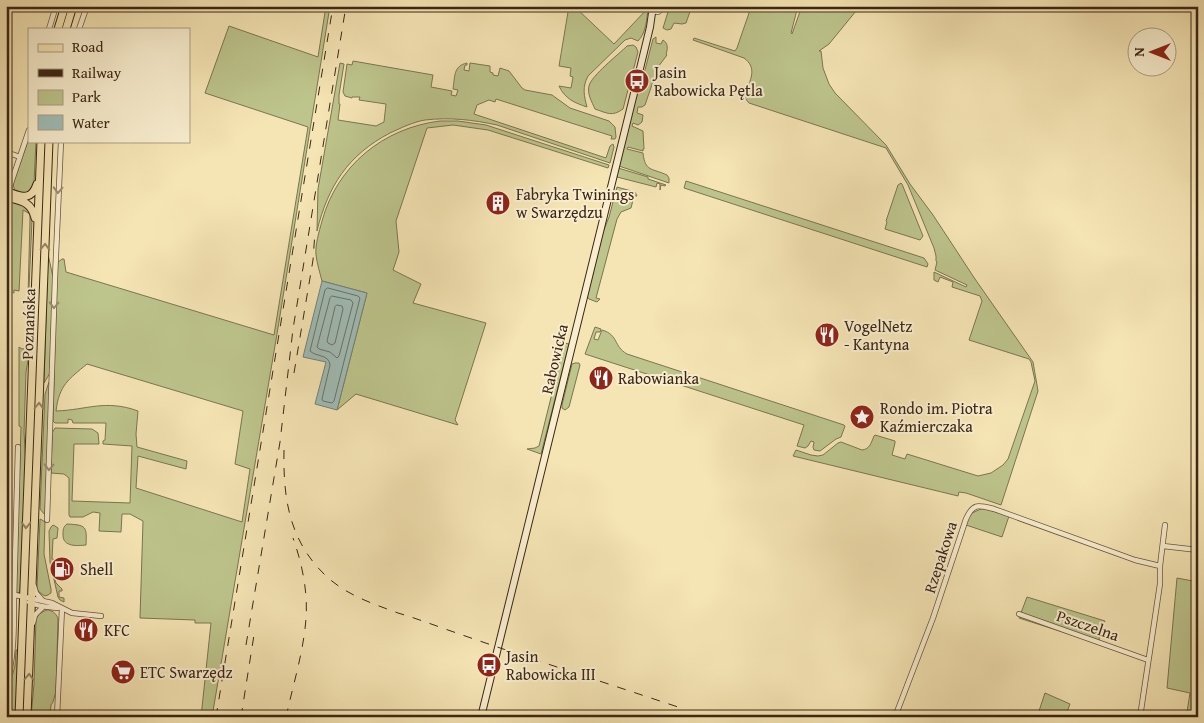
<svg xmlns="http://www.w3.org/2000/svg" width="1204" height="723" font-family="'Gentium Book Plus',serif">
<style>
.green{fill:#bdc48c;stroke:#7c7550;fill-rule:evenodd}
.water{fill:#9fbcb6;stroke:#778076}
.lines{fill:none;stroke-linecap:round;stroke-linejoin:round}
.shore{stroke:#6d7166;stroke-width:1}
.street-casing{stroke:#6a563d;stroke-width:6}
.secondary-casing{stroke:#3b2615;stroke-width:8}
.primary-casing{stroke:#3b2615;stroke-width:9}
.street{stroke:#f8edce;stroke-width:4.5}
.secondary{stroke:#f8edce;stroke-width:6}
.primary{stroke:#f5e4b4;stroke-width:7}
.rail{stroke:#3b2615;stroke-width:1;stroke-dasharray:9 9;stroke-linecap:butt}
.oneway{stroke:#9a8a72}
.oneway2{stroke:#988564}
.labels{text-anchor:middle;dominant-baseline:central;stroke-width:4;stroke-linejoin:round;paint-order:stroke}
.poi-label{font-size:16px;fill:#3b2615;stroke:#f8edce;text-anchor:start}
.street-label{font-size:16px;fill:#3b2615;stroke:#f8edce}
</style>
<rect width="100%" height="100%" fill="#f5e4b4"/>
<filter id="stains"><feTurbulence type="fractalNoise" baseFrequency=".004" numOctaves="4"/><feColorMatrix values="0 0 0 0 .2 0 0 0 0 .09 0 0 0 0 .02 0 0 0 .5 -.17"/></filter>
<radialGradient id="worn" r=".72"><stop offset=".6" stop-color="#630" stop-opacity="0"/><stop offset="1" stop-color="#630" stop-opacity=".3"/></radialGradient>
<path class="green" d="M326 6H330L277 334 212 717H201L211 623H195V620L140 618 143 521 130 514H122L121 532 99 531 100 513 93 512 83 517H70L69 515V478L64 474 51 473 52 439V433L55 428 92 429 98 433 99 444H74L72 501 130 503 132 446 103 444V441L105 440 106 423H73L72 420 68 419V423H55L53 421 57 263 62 259H64L66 272 274 335 308 127 205 93 229 26 318 57ZM87 364 243 411 235 464 250 469 242 522 136 488 138 456 186 469 187 461 137 447 136 434 138 411C105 399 87 410 56 411 59 385 69 379 87 364Z
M569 6H577L576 8 614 44 648 8C647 19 646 33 638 41L631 38 625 40 588 76C582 87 584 96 587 107 575 103 565 99 559 86L571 88 573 77 570 76 571 68 559 66Z
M675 6H692L686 23 682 24 674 23 671 29 667 30 663 28 668 12Z
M745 6H798L791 33 792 34 802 6H863L856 11 829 44 819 51H821L823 68 829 84 835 93 886 145 910 184 933 215 975 279 1033 362 1038 391 1001 505 966 493 959 492 958 496 954 495 793 456 796 450 811 455 818 456 823 455 838 443 841 442 862 450C870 449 871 443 874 436L875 435 895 441V443L892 455 905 459 907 454 978 476 991 473 1003 465 1008 459 1035 381 1031 362 1029 359 969 340 982 301 980 296 952 287 953 282 940 277 938 282 934 280V272L966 287 967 285 935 270 937 262 936 261V256L934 248 908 185 886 148 749 103 745 98V94C750 81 758 68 744 58L693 40 694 38 735 51 737 48 749 13V8Z
M656 37V43L661 44 663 40C668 43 668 49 666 54L667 55 658 67 645 105 642 107H638L637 113 643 115 642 122 638 125 633 123 632 126 643 131 644 149H643V151L628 147 627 149 643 153C645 172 652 168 667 175L669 178V183L619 166 640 81 645 70 653 39Z
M633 45 636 47 638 52 623 109C612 117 607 113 595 109 592 102 587 94 589 86 591 76 619 54 627 46Z
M353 61 433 75 431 87 452 91 451 95 456 96 458 90 453 89C455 77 453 66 467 63V65H465L464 70 469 71 470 63 490 66V72L493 73V75L498 76 500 68 509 71 522 88 525 90 552 95 570 108 609 121 615 127 616 137 615 139H611L612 136 496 99 495 102 489 100 477 105 474 114 606 158 610 146 613 144 614 147 610 163 497 125C474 120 450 117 425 120 413 122 401 128 390 133 348 155 328 186 317 231L318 189 340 63 344 64 339 95V104H340L338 120 376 126 384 122 386 104 359 100 360 97H352V98L345 96 343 92 347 64 352 65Z
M440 121H458L486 125 609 165 608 168 488 130 453 125 427 128 396 221 399 252 393 270 421 284 413 303 486 323 455 420 458 425 356 394 337 410 367 293 322 281C320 273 317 264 316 255 315 245 319 232 322 221 337 166 383 128 440 121Z
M29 138V141H36L34 182 33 188 26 194 15 192 13 184Z
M44 141H46L32 520H31L30 475Z
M618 168 648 177V179L666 185 665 186 661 185 660 190V184L657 183 656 187 617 177Z
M686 181 924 258 928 264 927 267 684 188Z
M901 183 902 184 923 236 920 240 885 229 887 222 886 221 898 185Z
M617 187 635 192 637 196H634L631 208 621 212 617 219 596 298 600 299 597 302 589 299 587 296 602 235 609 217Z
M17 201 28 206 32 220 29 288 30 327 29 354 26 372 24 432 26 466 20 593 16 592 21 427 19 426V347L22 349 28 348 27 336 30 219V214L23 210 19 291 14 290V293L6 291V205L10 202Z
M48 254 53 277 50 373 44 383Z
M595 327 601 329 600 332H596L594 339 598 340 602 330C619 335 613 346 627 354L844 425 845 426 841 437 836 439 820 451 814 450 813 447 814 442 811 441 808 446 805 448 797 446 804 425 585 354Z
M555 341 569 344 541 454 527 449 535 448 539 446 563 349 561 345Z
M575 363H579L580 365 569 407 565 410 562 408V405L572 364Z
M49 382H50L45 515 40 509 45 394Z
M983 508 1009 516 1002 537 966 525 970 514Z
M40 519 42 520 45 522 44 554 51 589V593L48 595 45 596 39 592 37 588Z
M67 524C86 525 87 526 86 545 77 546 63 547 63 535 63 530 63 527 67 524Z
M53 525 55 526 58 528 57 538 53 539 52 559 56 560 55 580 56 583 62 589V591H59V597L64 598V602L60 600 58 597 50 562 49 531 51 527Z
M1177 578 1198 582V713L1187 712 1190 693 1167 688Z
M1027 597 1105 621 1099 639 1100 644 1019 618Z
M46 610C53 610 55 613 58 618L56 691 53 702 51 705 50 717H31L34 684 36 619 39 614Z
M16 650H19L16 717H9L10 709H11L12 687 10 683 15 666Z
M1045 693 1070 704 1065 717H1037Z"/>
<path class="water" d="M322 281 367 293 337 410 315 404 326 362 303 357Z"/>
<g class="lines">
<path class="shore" d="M328 288 358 296 360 298 334 401 332 403 323 401 322 399 330 365C329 354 316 357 310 351L325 290Z
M332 296 351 300 353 303 339 356 337 358 330 352 319 349 317 347 330 298Z
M337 305 342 306 343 309 335 343 332 345 328 343 327 341 335 307Z"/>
<defs>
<path id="street" d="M652 11 658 12 665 6
M49 29 56 6
M79 29 87 6
M6 152 20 157
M8 192 29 130
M47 520 55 278 61 141
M1163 546 1198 550
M34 586 36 593 43 601
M6 593 52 603 72 613 101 616
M29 602C38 607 49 607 58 608
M1019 614 1148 660
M33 623 35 615 43 607
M6 687C14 658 14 630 14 600 15 549 17 498 18 447
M57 717 62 608
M895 717 933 618 966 519C973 503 978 505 994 509L1135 560 1160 566
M1140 717 1160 584V566L1165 525"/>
<path id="secondary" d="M481 717 637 81 650 27 653 6"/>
<path id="primary" d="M58 29 65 6
M66 29 73 6
M8 192C21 196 31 202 37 184
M6 197C21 201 31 201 35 218
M19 717 41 141
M27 717 49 141"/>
</defs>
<use href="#street" class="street-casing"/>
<use href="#secondary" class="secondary-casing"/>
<use href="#primary" class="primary-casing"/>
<use href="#street" class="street"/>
<use href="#secondary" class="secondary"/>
<use href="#primary" class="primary"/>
<path class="rail" d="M294 373 313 260 315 232
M284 450C283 498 289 540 325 575 346 595 371 603 398 613 415 618 431 624 448 630 525 657 603 682 681 708
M246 645 280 442 293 329 346 6
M216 717 333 6
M241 717 254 635
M286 717C293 685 304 650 306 618 308 592 302 563 293 538"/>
</g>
<defs><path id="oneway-chevron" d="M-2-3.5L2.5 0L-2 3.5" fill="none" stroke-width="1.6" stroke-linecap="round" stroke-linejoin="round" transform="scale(1.25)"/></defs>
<g class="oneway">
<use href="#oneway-chevron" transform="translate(58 190) rotate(92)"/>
<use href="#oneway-chevron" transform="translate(54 305) rotate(92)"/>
<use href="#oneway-chevron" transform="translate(49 467) rotate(92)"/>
</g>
<g class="oneway2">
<use href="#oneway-chevron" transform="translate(45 247) rotate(-88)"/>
<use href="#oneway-chevron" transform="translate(39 406) rotate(-88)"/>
<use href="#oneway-chevron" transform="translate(26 525) rotate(92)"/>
<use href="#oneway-chevron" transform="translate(29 677) rotate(-88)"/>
</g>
<defs>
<symbol id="bus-disc" viewBox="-11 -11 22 22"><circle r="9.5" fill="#8f2418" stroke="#f8edce"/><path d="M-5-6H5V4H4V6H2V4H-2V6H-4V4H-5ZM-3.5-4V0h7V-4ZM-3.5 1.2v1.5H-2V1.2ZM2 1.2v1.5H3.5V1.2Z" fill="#fff"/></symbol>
<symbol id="building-disc" viewBox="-11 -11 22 22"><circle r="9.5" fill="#8f2418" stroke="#f8edce"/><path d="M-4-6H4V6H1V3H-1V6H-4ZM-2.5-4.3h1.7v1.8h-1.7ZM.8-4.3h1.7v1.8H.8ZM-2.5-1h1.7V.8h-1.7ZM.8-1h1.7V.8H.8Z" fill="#fff"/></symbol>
<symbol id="restaurant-disc" viewBox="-11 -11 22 22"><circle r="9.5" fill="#8f2418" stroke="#f8edce"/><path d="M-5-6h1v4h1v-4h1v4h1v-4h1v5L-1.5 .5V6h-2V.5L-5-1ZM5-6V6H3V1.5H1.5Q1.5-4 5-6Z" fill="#fff"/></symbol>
<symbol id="sight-disc" viewBox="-11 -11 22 22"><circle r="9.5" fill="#8f2418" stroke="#f8edce"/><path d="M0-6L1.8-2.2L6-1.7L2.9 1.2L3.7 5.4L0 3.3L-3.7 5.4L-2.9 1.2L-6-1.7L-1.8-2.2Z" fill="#fff"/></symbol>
<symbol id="fuel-disc" viewBox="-11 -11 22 22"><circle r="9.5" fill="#8f2418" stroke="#f8edce"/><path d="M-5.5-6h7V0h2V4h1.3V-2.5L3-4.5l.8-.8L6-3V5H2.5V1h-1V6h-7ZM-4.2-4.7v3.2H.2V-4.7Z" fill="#fff"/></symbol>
<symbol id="supermarket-disc" viewBox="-11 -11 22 22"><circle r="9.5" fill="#8f2418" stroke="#f8edce"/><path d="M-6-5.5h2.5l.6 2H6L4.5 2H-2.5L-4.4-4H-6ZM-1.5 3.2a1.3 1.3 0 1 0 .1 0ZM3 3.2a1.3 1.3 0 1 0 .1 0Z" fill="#fff"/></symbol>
</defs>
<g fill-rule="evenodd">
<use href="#bus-disc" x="623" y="67" width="28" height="28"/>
<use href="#building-disc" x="484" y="189" width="28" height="28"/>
<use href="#restaurant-disc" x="813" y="321" width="28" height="28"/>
<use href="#restaurant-disc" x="587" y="364" width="28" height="28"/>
<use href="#sight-disc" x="848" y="403" width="28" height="28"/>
<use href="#fuel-disc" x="48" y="555" width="28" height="28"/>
<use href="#restaurant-disc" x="72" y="616" width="28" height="28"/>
<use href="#bus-disc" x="475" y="651" width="28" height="28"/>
<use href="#supermarket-disc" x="109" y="658" width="28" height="28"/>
</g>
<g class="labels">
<g class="poi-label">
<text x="654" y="72">Jasin<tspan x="654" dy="18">Rabowicka Pętla</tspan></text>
<text x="516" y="194">Fabryka Twinings<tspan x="516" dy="18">w Swarzędzu</tspan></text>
<text x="844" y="326">VogelNetz<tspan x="844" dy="18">- Kantyna</tspan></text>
<text x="618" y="378">Rabowianka</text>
<text x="880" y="408">Rondo im. Piotra<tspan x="880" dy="18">Kaźmierczaka</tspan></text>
<text x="80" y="569">Shell</text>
<text x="104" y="630">KFC</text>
<text x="506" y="656">Jasin<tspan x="506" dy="18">Rabowicka III</tspan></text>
<text x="140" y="672">ETC Swarzędz</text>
</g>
<g class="street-label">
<text transform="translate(28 324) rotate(-88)">Poznańska</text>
<text transform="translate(554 359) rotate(-77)">Rabowicka</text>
<text transform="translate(940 557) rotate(-72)">Rzepakowa</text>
<text transform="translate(1088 625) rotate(19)">Pszczelna</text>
</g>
</g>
<rect width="1204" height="723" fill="none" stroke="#f5e4b4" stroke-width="25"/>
<rect x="8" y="8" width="1189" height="708" fill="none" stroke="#3b2615" stroke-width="2.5"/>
<rect x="12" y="12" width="1179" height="698" fill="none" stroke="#3b2615"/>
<rect x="28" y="28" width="162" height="115" fill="#f8edce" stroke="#ac9d84"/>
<rect x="38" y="44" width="25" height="8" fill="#f5e4b4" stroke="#ac9d84"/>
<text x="72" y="52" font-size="15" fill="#3b2615">Road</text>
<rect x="38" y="69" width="25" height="8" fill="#3b2615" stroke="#ac9d84"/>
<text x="72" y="78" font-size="15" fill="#3b2615">Railway</text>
<rect x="38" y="90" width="25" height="15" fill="#bdc48c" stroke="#ac9d84"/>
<text x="72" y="102" font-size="15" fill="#3b2615">Park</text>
<rect x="38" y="115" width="25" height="15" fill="#9fbcb6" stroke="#ac9d84"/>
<text x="72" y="128" font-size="15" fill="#3b2615">Water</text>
<g transform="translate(1152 52) rotate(270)"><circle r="24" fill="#f8edce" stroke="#ac9d84"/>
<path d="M0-4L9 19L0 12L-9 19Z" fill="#8f2418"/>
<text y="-8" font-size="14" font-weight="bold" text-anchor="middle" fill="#3b2615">N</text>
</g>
<rect width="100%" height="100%" filter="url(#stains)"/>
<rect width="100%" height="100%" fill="url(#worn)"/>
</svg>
